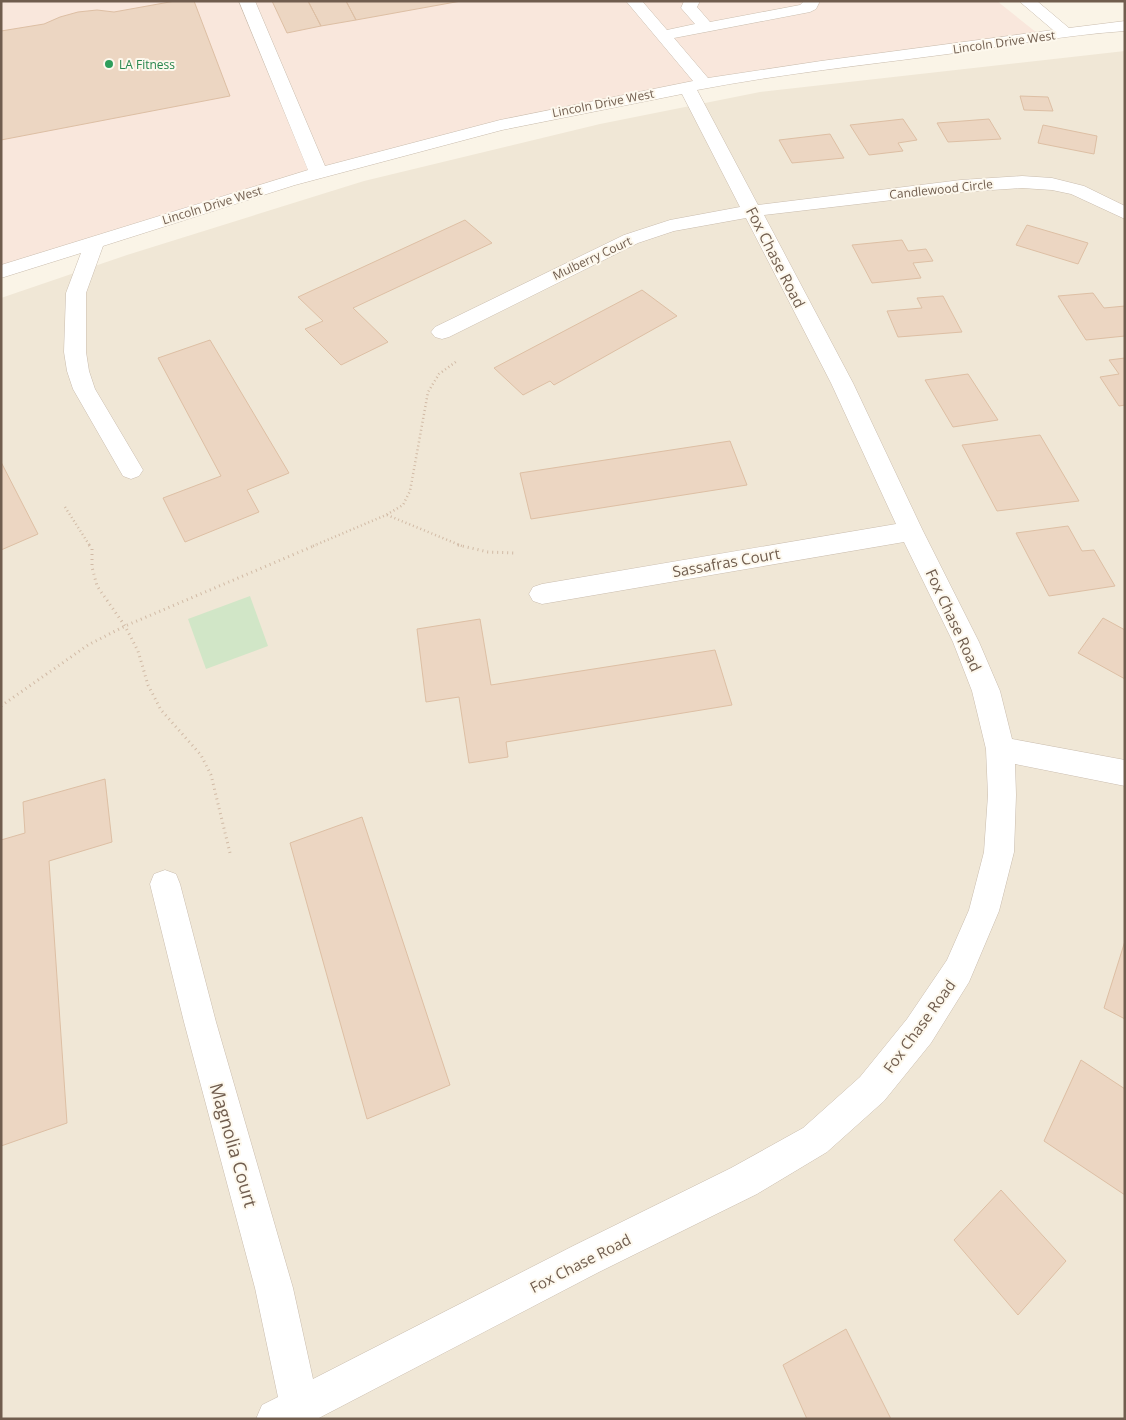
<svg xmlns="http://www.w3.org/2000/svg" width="1126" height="1420" font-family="'Open Sans',sans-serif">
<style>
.residential{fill:#f0e7d6}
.commercial{fill:#f9e7dc}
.green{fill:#d1e6c7}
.building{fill:#ecd6c2;stroke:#ddbfa4}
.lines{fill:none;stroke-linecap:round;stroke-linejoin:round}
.minor-casing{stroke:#cabdae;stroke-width:1}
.path-far1{stroke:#d1baa5;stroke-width:2.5;stroke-dasharray:1 3;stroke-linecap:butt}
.path{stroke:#d1baa5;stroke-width:3;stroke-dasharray:1 4;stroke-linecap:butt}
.minor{fill:#fff;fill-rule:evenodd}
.leisure-dot{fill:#2e9e5b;stroke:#fdf8ed;stroke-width:2}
.labels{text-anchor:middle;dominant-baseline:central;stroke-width:4;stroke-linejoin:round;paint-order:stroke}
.far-street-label{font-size:12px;fill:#705d4e;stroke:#fdf8ed}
.far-leisure-label{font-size:12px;fill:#27864d;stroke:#fdf8ed;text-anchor:start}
.street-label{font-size:15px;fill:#705d4e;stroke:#fdf8ed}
.near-street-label{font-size:18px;fill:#705d4e;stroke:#fdf8ed}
</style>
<rect width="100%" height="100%" fill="#faf4e7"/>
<path class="residential" d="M1125 51V1419H1V298L127 255 364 181 600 124 760 92Z"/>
<path class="commercial" d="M1 1H997L1042 37 760 75 433 142 1 272Z"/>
<path class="green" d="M250 596 268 646 206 669 188 619Z"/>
<path class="building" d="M175 1H194L230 96 1 140V31L44 24 60 17 78 12 97 10 114 12Z
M272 1H308L321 26 287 33Z
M308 1H346L356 20 321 26Z
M346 1H461L356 20Z
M1020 96 1048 97 1053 111 1024 110Z
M903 119 917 140 898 143 903 151 869 155 850 125Z
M989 119 1001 139 948 142 937 123Z
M1043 125 1097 136 1094 154 1038 143Z
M830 134 844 158 792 163 779 140Z
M465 220 492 243 353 308 388 342 341 365 305 329 323 321 298 297Z
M1027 225 1088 243 1078 264 1016 245Z
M902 240 908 251 926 249 933 261 913 263 921 278 872 283 852 245Z
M642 290 677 316 554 385 550 381 523 395 494 368Z
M1093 293 1104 308 1125 306V336L1086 340 1058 296Z
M943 296 962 332 898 337 887 311 922 308 917 298Z
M210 340 289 473 247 490 259 512 185 542 163 498 221 476 158 358Z
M1125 358V405L1119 406 1100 377 1119 374 1109 360Z
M968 374 998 420 953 427 925 380Z
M1040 435 1079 501 997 511 962 445Z
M730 441 747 485 531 519 520 473Z
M1 462 38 534 1 550Z
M1068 526 1082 551 1094 550 1115 586 1049 596 1016 533Z
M1103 618 1125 630V679L1078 653Z
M480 619 491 685 715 650 732 705 506 742 508 757 469 763 459 697 426 702 417 629Z
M105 779 112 842 49 861 67 1123 1 1146V840L25 833 23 802Z
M362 817 450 1085 367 1119 290 843Z
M1125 941V1019L1104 1008Z
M1081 1060 1125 1089V1195L1044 1141Z
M1001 1190 1066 1261 1018 1315 954 1240Z
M846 1329 891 1419H807L783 1365Z"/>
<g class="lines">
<defs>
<path id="minor" d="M239 1H255L325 166 500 120 693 81 626 1H642L667 30 695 24 681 8 684 1H700L697 7 710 22 800 5 804 1H820L816 9 810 12 674 38 708 78 821 61 1053 30 1019 1H1037L1069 28 1125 21V31C1066 35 1007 46 948 54 865 65 780 74 697 90L758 205 961 180 1022 176 1052 178 1084 186 1125 206V219L1071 194 1052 190 1022 188 961 192 764 215 853 383 923 531 979 642 1000 691 1012 739 1125 760V786L1015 764 1016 795 1014 852 999 911 969 982 931 1043 884 1101 827 1152 757 1194 599 1272 317 1419H256L262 1405 278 1397 255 1288 184 1022 150 884 154 874 165 870 176 874 180 884 216 1022 293 1288 313 1379 573 1246 731 1168 803 1128 860 1077 907 1019 947 960 969 910 984 852 988 795 986 749 972 691 953 642 904 542 542 604 533 601 529 594 533 587 542 584 896 524 831 383 746 218 674 231 638 243 449 337 442 339 435 337 431 332 435 327 624 235 670 220 740 207 682 94 502 130 295 185 103 246 86 293V352L89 371 95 389 143 470 139 476 131 479 123 476 73 389 67 371 64 352 66 293 81 253 1 278V265L308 170Z"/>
</defs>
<use href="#minor" class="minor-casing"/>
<path class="path-far1" d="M65 507 90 546
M387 515 462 546
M313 546 386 515 403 505 410 491 428 392 439 374 457 361"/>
<path class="path" d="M89 545 92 549V567L97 586 125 626 138 651 148 685 161 710 201 755 211 775 230 853
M458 545 488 552 515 553
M1 706 88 645 125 626 316 545"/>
<use href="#minor" class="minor"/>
</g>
<circle class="leisure-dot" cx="109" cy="64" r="5"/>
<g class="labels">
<g class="far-street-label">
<text transform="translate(1004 42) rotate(-8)">Lincoln Drive West</text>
<text transform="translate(603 103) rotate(-11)">Lincoln Drive West</text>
<text transform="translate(941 189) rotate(-6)">Candlewood Circle</text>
<text transform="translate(212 205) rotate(-17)">Lincoln Drive West</text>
<text transform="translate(592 258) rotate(-25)">Mulberry Court</text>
</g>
<g class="far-leisure-label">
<text x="119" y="64">LA Fitness</text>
</g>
<g class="street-label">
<text transform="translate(776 257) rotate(63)">Fox Chase Road</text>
<text transform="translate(726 562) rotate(-10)">Sassafras Court</text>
<text transform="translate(954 620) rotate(65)">Fox Chase Road</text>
<text transform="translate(919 1026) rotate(-54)">Fox Chase Road</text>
<text transform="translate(580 1263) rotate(-27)">Fox Chase Road</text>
</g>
<g class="near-street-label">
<text transform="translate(234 1145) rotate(74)">Magnolia Court</text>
</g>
</g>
<rect width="1126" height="1420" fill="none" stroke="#705d4e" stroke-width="5"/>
</svg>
